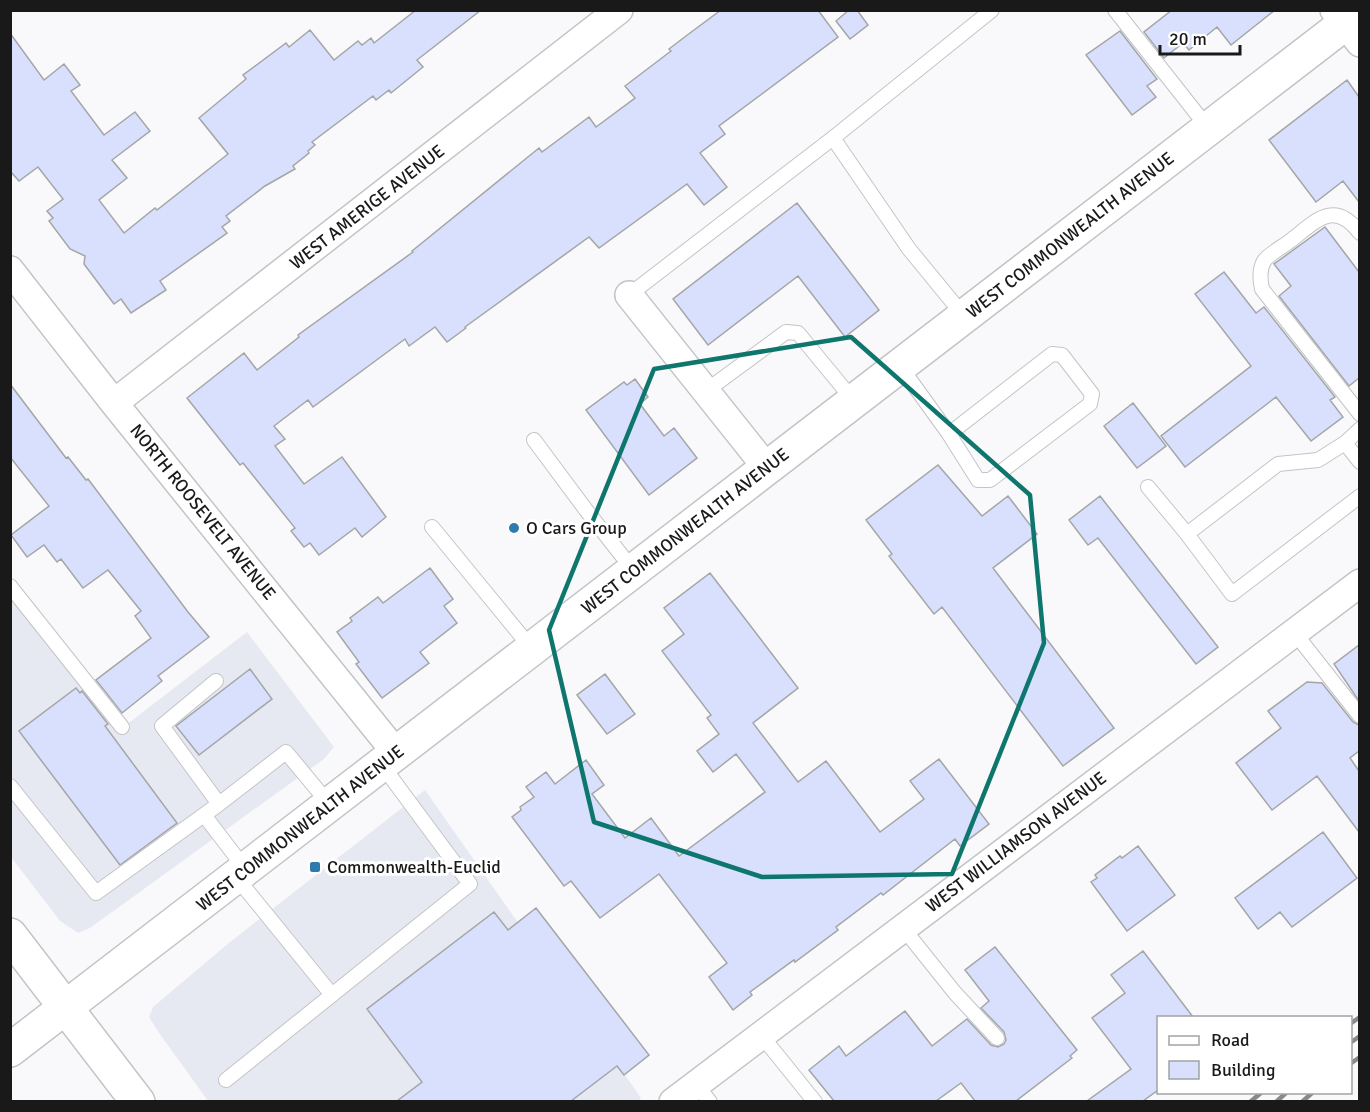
<svg xmlns="http://www.w3.org/2000/svg" width="1370" height="1112" font-family="Signika,sans-serif">
<style>
.built{fill:#e7e9f2}
.building{fill:#d8e0fe;stroke:#a4a5a6;stroke-width:1.5}
.lines{fill:none;stroke-linecap:round;stroke-linejoin:round}
.lane-casing{stroke:#c3c4c6;stroke-width:16}
.street-casing{stroke:#c3c4c6;stroke-width:30}
.secondary-casing{stroke:#c3c4c6;stroke-width:36}
.lane{stroke:#fff;stroke-width:14}
.street{stroke:#fff;stroke-width:27}
.secondary{stroke:#fff;stroke-width:33}
.rail{stroke:#89898a;stroke-width:4.5}
.marked{fill:none;stroke:#0f766e;stroke-width:4.5;stroke-linejoin:round}
.poi-dot{fill:#307bae;stroke:#fff;stroke-width:2}
.labels{text-anchor:middle;dominant-baseline:central;stroke-width:6;stroke-linejoin:round;paint-order:stroke}
.street-label{font-size:18px;fill:#19191a;stroke:#fff}
.poi-label{font-size:18px;fill:#19191a;stroke:#fff;text-anchor:start}
</style>
<rect width="100%" height="100%" fill="#f9f9fb"/>
<path class="built" d="M10 577 126 725 247 632 334 747 324 759 90 928 78 933 60 921 11 857Z
M425 790 641 1098 637 1102 208 1101 157 1030 149 1017 153 1007 230 942Z"/>
<path class="building" d="M416 10H481L417 60 423 67 391 93 389 90 376 100 373 96 312 142 315 145 308 151 309 153 293 166 295 169 265 186 226 216 230 221 222 227 227 233 160 281 166 290 131 313 121 299 114 304 84 264 85 256 70 249 49 221 53 218 47 211 63 199 38 167 19 181 10 171V33L44 80 64 64 80 85 71 91 104 135 135 112 150 131 112 160 127 178 99 200 124 233 155 208 157 210 228 154 199 118 246 79 243 75 286 43 289 47 310 30 334 60 358 41 362 45 371 38 374 43Z
M721 10H818L838 37 719 126 725 134 700 153 727 187 704 205 687 184 599 248 589 237 465 327 466 328 447 342 435 327 409 346 405 339 313 407 308 400 274 426 285 439 275 446 304 484 342 457 386 517 362 537 355 528 319 555 310 543 304 547 291 531 295 528 243 463 240 465 187 398 244 353 257 370 299 337 298 335 413 252 412 251 539 148 542 152 589 117 596 127 635 98 625 86 671 51 669 49 686 36Z
M849 10H857L868 25 850 39 836 21Z
M1172 10H1275L1231 45 1217 27 1189 50 1183 43 1164 58 1144 32Z
M1120 31 1157 79 1147 86 1156 97 1132 115 1086 55Z
M1347 80 1359 97V202L1343 181 1316 202 1269 140Z
M797 203 879 310 845 337 798 276 708 345 673 299Z
M1325 227 1359 272V378L1349 386 1279 296 1291 286 1274 264Z
M1224 272 1256 313 1264 307 1335 397 1330 400 1343 417 1311 441 1276 397 1185 467 1161 436 1251 366 1195 294Z
M635 379 648 397 640 404 664 436 674 428 697 458 649 495 586 410 624 382 627 385Z
M10 384 66 458 68 457 86 480 88 479 188 612 209 637 158 676 162 681 122 713 96 680 151 638 135 616 141 611 108 570 83 588 61 559 57 562 44 545 27 557 11 535 49 506 10 457Z
M1133 403 1166 446 1137 468 1104 426Z
M938 465 982 516 1008 496 1037 534 993 568 1114 728 1063 766 942 607 934 614 889 556 892 554 866 520Z
M1100 496 1218 647 1196 664 1098 538 1088 545 1069 520Z
M430 568 453 599 444 606 457 623 420 652 429 663 382 698 356 664 359 662 337 632 352 621 350 618 378 597 383 603Z
M710 573 798 688 753 723 798 782 826 761 880 832 924 799 910 781 939 759 989 824 960 846 955 839 883 895 881 893 836 927 838 930 795 962 794 960 750 992 752 995 733 1010 709 977 727 963 659 874 600 918 571 881 564 886 512 817 521 810 520 807 534 797 526 787 546 772 555 784 586 760 604 785 592 794 625 838 651 818 679 856 765 792 736 754 713 772 697 751 719 734 707 718 711 715 662 651 684 634 664 608Z
M1359 645V701L1334 664Z
M250 669 272 699 199 755 176 726Z
M605 674 635 714 607 734 577 695Z
M1307 682 1322 683 1353 722 1359 725V751L1350 758 1359 771V832L1317 776 1272 810 1236 763 1281 728 1268 711Z
M76 688 80 693 82 691 108 724 105 726 177 823 120 865 19 731Z
M1323 832 1357 878 1292 927 1280 912 1258 929 1235 898Z
M1138 846 1175 895 1127 931 1091 882 1097 878 1095 875 1120 856 1122 858Z
M536 908 649 1055 624 1075 617 1066 571 1101H397L422 1082 367 1009 494 912 508 930Z
M995 947 1077 1050 1070 1056 1072 1058 1016 1101H975L961 1083 936 1101H834L809 1070 839 1046 846 1056 905 1011 932 1046 967 1019 991 1045 998 1047 1004 1044 1006 1040 1004 1032 981 1008 989 1001 965 970Z
M1143 951 1193 1017H1158V1090L1143 1101H1087L1131 1069 1092 1018 1125 993 1111 975Z"/>
<g class="lines">
<defs>
<path id="lane" d="M1115 10 1208 128
M833 138 909 249 964 316
M1360 233C1334 199 1316 221 1290 241 1282 247 1269 254 1264 261 1259 270 1260 280 1262 289L1360 414
M629 295 833 138 992 10
M900 366 949 434 1052 354 1062 355 1092 394 1090 404 990 480H978L949 434
M706 391 786 332 798 333 854 401
M1360 429 1345 443 1318 460 1278 464 1187 534 1232 594 1360 496
M534 440 586 510 634 571
M1345 443 1360 462
M1148 487 1187 534
M432 527 532 649
M10 586 122 727
M1294 632 1360 716
M10 786 96 893 219 804 162 726 216 681
M219 804 286 752 330 805
M204 815 246 870
M236 877 332 995
M903 928 955 993 997 1038
M761 1035 815 1102
M226 1080 470 884 382 765
M696 1084 710 1102"/>
<path id="street" d="M1334 10 1360 43
M10 270 114 403 397 754
M629 295 767 468
M114 403 619 10
M673 1102 1360 583"/>
<path id="secondary" d="M10 935 138 1102
M10 1050 1360 12"/>
</defs>
<use href="#lane" class="lane-casing"/>
<use href="#street" class="street-casing"/>
<use href="#secondary" class="secondary-casing"/>
<use href="#lane" class="lane"/>
<use href="#street" class="street"/>
<use href="#secondary" class="secondary"/>
<path class="rail" d="M1350 1024 1360 1017
M1350 1043 1360 1036
M1350 1064 1360 1057
M1250 1102 1262 1092
M1276 1102 1287 1092
M1302 1102 1313 1092"/>
</g>
<path class="marked" d="M851 337 1030 495 1044 643 952 874 762 877 594 822 549 630 654 369Z"/>
<g class="poi-dot">
<circle cx="514" cy="528" r="6"/>
<rect x="309" y="861" width="12" height="12" rx="3"/>
</g>
<g class="labels">
<g class="street-label">
<text transform="translate(367 207) rotate(-38)">WEST AMERIGE AVENUE</text>
<text transform="translate(1070 235) rotate(-38)">WEST COMMONWEALTH AVENUE</text>
<text transform="translate(203 512) rotate(51)">NORTH ROOSEVELT AVENUE</text>
<text transform="translate(685 531) rotate(-38)">WEST COMMONWEALTH AVENUE</text>
<text transform="translate(300 828) rotate(-38)">WEST COMMONWEALTH AVENUE</text>
<text transform="translate(1016 842) rotate(-37)">WEST WILLIAMSON AVENUE</text>
</g>
<g class="poi-label">
<text x="526" y="528">O Cars Group</text>
<text x="327" y="867">Commonwealth-Euclid</text>
</g>
</g>
<rect width="1370" height="1112" fill="none" stroke="#19191a" stroke-width="24"/>
<rect x="1157" y="1016" width="195" height="78" fill="#ffffff" stroke="#a3a3a3" stroke-width="1.5"/>
<rect x="1169" y="1036" width="30" height="9" fill="#ffffff" stroke="#a3a3a3" stroke-width="1.5"/>
<text x="1211" y="1046" font-size="18" fill="#19191a">Road</text>
<rect x="1169" y="1061" width="30" height="18" fill="#d8e0fe" stroke="#a3a3a3" stroke-width="1.5"/>
<text x="1211" y="1076" font-size="18" fill="#19191a">Building</text>
<path d="M1160 45v9h80v-9" fill="none" stroke="#19191a" stroke-width="3"/>
<text x="1169" y="45" font-size="18" fill="#19191a" stroke="#ffffff" stroke-width="4.5" paint-order="stroke">20 m</text>
</svg>
